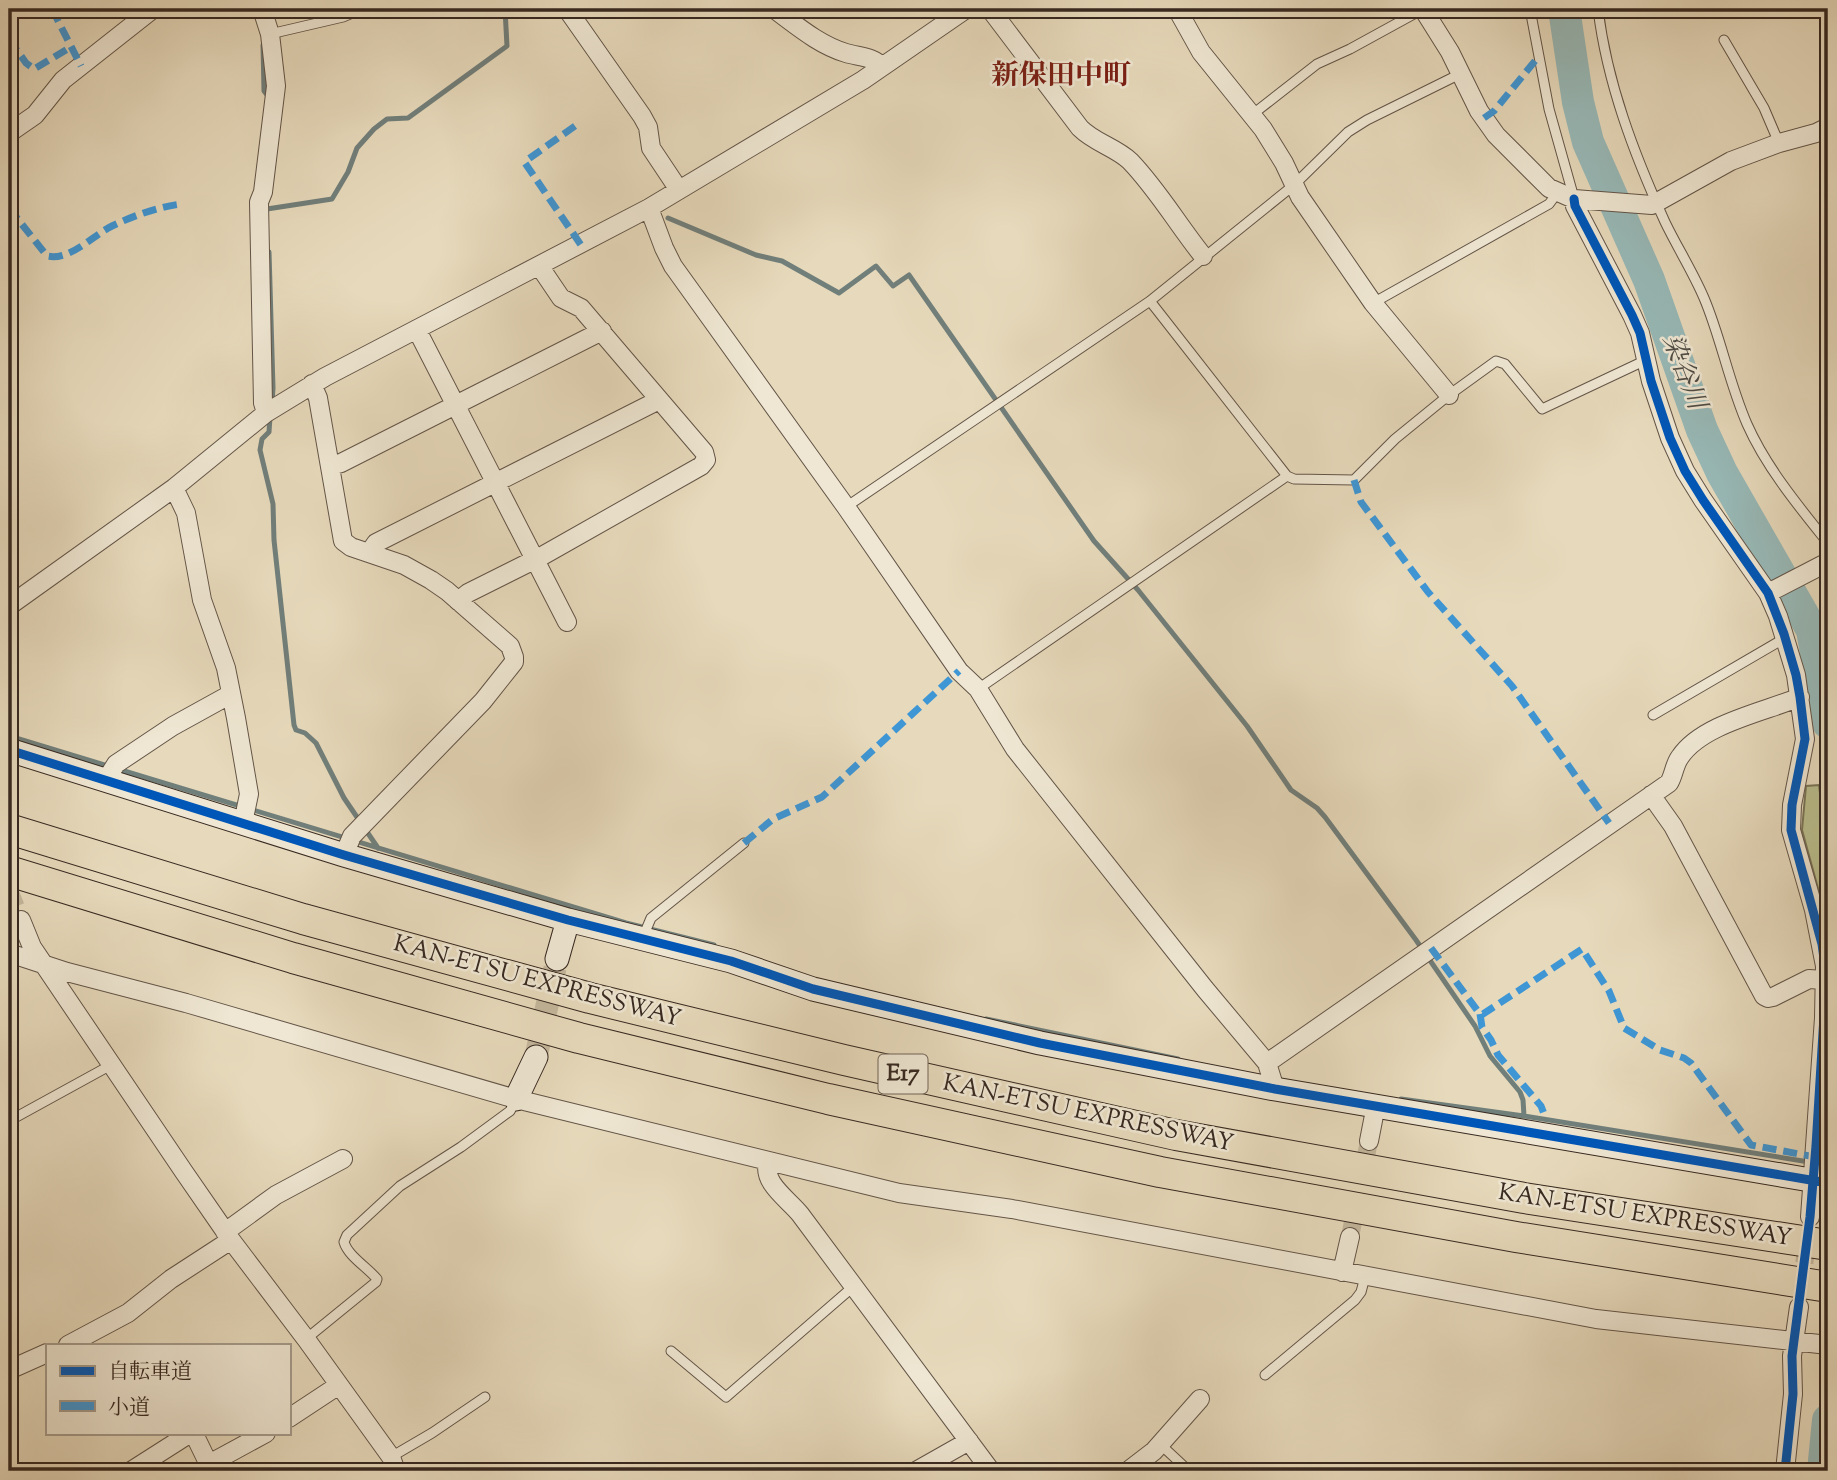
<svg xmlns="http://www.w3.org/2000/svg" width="1837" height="1480" font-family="'Sorts Mill Goudy','Noto Serif JP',serif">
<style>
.green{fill:#babe8d;stroke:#787457;stroke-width:2}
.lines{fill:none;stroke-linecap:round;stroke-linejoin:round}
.stream{stroke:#717f7b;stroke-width:5}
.river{stroke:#98b9b7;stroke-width:32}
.street-tunnel{stroke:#c4b79d;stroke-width:18;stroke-dasharray:18 9;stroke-linecap:butt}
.secondary-tunnel{stroke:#c4b79d;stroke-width:23;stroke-dasharray:23 11;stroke-linecap:butt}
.lane-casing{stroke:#635548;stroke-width:11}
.street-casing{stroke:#635548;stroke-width:20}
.secondary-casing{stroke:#372921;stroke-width:25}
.highway-casing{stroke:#372921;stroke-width:32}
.lane{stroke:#efe7d3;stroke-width:9}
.street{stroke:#efe7d3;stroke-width:18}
.secondary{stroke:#efe7d3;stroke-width:23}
.highway{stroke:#e7dabc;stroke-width:30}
.quiet{stroke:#3e96d5;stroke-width:7;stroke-dasharray:14 7;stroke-linecap:butt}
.cycleway-casing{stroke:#efe7d3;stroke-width:13}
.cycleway{stroke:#0057b8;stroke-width:9}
.labels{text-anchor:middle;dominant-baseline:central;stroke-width:5;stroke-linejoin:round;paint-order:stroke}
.shield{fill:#efe7d3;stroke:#6e6256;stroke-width:2}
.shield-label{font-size:23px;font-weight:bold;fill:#372921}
.street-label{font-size:24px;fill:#372921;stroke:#efe7d3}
.water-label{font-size:26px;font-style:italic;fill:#4f4d46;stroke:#efe7d3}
.quarter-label{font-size:28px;font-weight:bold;fill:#7a1f14;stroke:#efe7d3}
</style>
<rect width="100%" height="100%" fill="#e7dabc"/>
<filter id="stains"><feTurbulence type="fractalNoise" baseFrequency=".00286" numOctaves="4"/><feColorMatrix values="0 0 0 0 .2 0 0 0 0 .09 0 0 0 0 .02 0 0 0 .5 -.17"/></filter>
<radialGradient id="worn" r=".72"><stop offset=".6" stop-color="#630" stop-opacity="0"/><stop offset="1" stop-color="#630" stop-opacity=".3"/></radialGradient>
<path class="green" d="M1819 785 1828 862V890L1819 892 1802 830 1806 786Z"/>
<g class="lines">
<path class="stream" d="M263 45 264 91 271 100
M267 209 332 199 348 172 357 148 374 129 387 119 408 118 507 46 505 9
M668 218 756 255 782 261 839 293 876 266 893 286 909 275 1094 541 1138 590 1247 726 1291 790 1317 808 1325 817 1416 940 1475 1026 1490 1056 1520 1092 1523 1100 1524 1116
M269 252 273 388 272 403
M270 417 269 432 262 439 260 450 273 504 274 540 294 725 296 730 305 733 316 743 344 798 378 848
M9 736 626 923 714 945
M986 1019 1178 1059
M1401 1099 1524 1116 1828 1165"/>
<path class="river" d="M1564 9 1578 102 1588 142 1649 280 1702 430 1722 473 1812 630 1828 723
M1823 1471 1828 1420"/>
<path class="street-tunnel" d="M9 890 21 920
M1350 1237 1369 1141
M1801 1290 1808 1234"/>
<path class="secondary-tunnel" d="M536 1057 557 959"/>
<defs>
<path id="lane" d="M1530 9 1549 109 1574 198
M1598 9C1607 83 1634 154 1665 222 1677 247 1693 272 1704 298 1721 338 1729 383 1747 424 1766 467 1799 507 1828 543
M270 34 343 17 362 9
M1724 40 1764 108 1779 143
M1253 114 1317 64 1350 49 1423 9
M1150 301 1287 476 1294 479 1354 480 1395 439 1449 395 1496 361 1505 364 1542 409 1646 360
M1373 303 1549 204 1558 192
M846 507 1150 301 1294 185 1348 132 1367 120 1460 74
M978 689 1287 476
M1653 715 1785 638
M643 937 651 918 744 843
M9 1121 111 1065
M306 1339 376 1282 377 1279C367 1267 348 1256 344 1242L347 1235 400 1186 461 1147 510 1111 516 1100
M671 1351 726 1397 854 1286
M1265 1375 1355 1300 1361 1292 1365 1277
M1160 1444 1189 1471
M391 1457 432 1433 485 1397"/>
<path id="street" d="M262 9 270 34 276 86 263 192 259 202 263 403 266 413
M567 9 642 116 648 127 651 148 679 190
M774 9C796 25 819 45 846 53 859 57 873 56 882 67
M990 9 1080 128C1095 143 1115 147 1130 161 1158 190 1178 225 1203 256
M1177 9 1201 52 1263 129 1284 163 1300 197 1373 303 1449 395
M1423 9 1450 52 1479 111 1496 135 1549 188 1574 199 1652 205 1731 161 1779 143 1816 133 1828 127
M9 133 35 115 63 80 153 9
M1574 199 1575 206 1632 315 1640 333 1651 381 1670 438 1685 471 1703 500 1768 593 1778 616 1796 675 1805 739 1792 805 1791 830 1814 910 1825 966 1824 1018 1810 1217
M649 208 664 248 673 266 846 507 959 671 978 689 1015 749 1205 989 1267 1063
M417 330 567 622
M312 384 318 398 343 541 351 547 404 565 431 580 447 591 510 646 514 657V662L483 701 352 836 344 855
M330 466 341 463 602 331
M174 488 186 513 202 600 226 668 236 718 249 794 243 823
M369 553 376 543 659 400
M1768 593 1828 562
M458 601 468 593 542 556 701 466 706 460 704 452 581 308 561 298 540 267
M9 606 174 488 266 413 325 377 649 208 863 80 966 9
M106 780 116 764 173 726 231 694
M1651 795 1673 826 1764 996 1768 998 1773 997 1809 979 1824 980
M21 920 32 947 184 1172 231 1240 306 1339 391 1457 396 1471
M9 953 67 972 186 1003 516 1099 899 1193 1012 1209 1596 1319 1828 1345
M1275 1089 1267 1063 1669 783C1674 775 1674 765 1680 757 1702 724 1764 712 1800 697
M1369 1141 1376 1105
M768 1162C762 1183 788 1199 800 1214L991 1471
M225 1232 276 1195 343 1159
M1342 1272 1350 1237
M68 1345 128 1313 171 1279 231 1240
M9 1370 47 1353
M289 1418 339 1385
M209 1464 266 1433
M131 1471 189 1434 196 1438 212 1471
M916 1471 969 1441
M1128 1471 1154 1451 1200 1399
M1785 1471 1793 1394 1792 1356 1799 1307"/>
<path id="secondary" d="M9 750 344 855 568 920 731 961 813 989 1040 1043 1275 1089 1828 1183
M557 959 568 920
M516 1099 536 1057"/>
<path id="highway" d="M9 829 303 919 590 998 844 1060 1176 1135 1524 1198 1828 1245
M9 871 293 958 579 1038 828 1099 1160 1172 1516 1237 1828 1287"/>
</defs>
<use href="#lane" class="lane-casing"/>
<use href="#street" class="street-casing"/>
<use href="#secondary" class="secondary-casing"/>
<use href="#highway" class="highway-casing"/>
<use href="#lane" class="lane"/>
<use href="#street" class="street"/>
<use href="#secondary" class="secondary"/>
<use href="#highway" class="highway"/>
<path class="quiet" d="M52 9 81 66
M9 39 26 63 34 69 71 47
M1484 118 1494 111 1539 56
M575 126 527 160 525 163 581 245
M9 208 47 256C70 261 92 236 112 226 133 216 157 207 181 204
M1354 480 1361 502 1428 592 1512 686 1609 823
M744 843 773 819 822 797 959 671
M1431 948 1480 1014H1483L1582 949 1609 991 1624 1028 1660 1050 1684 1058 1691 1063 1751 1145 1815 1157
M1480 1014 1482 1027 1491 1040 1498 1055 1541 1106 1544 1114"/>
<defs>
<path id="cycleway" d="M1574 199 1575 206 1632 315 1640 333 1651 381 1670 438 1685 471 1703 500 1768 593 1784 634 1796 675 1800 697 1805 739 1792 805 1791 830 1822 944 1825 966V1000L1816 1146 1810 1217 1792 1356 1793 1394 1785 1471
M9 750 344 855 568 920 731 961 813 989 1040 1043 1275 1089 1828 1183"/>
</defs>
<use href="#cycleway" class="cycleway-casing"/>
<use href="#cycleway" class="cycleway"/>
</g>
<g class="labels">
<rect class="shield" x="878.5" y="1054.5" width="49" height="39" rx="5"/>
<g class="shield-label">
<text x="903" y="1074">E17</text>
</g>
<g class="street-label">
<text transform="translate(537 982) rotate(15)">KAN-ETSU EXPRESSWAY</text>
<text transform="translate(1088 1114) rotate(12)">KAN-ETSU EXPRESSWAY</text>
<text transform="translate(1645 1216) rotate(9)">KAN-ETSU EXPRESSWAY</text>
</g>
<g class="water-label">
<text transform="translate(1683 372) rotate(69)">染谷川</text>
</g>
<g class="quarter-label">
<text x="1061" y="77">新保田中町</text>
</g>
</g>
<rect width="1837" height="1480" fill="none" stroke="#e7dabc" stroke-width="35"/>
<rect x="10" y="10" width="1816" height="1459" fill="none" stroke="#372921" stroke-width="3.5"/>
<rect x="18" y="18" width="1802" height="1445" fill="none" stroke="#372921" stroke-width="2"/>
<rect x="46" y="1344" width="245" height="91" fill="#efe7d3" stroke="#a59b8c" stroke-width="2"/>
<rect x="60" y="1366" width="35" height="10" fill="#0057b8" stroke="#a59b8c" stroke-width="2"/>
<text x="108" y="1378" font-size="21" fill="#372921">自転車道</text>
<rect x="60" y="1401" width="35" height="10" fill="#3e96d5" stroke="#a59b8c" stroke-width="2"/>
<text x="108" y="1414" font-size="21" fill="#372921">小道</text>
<rect width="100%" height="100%" filter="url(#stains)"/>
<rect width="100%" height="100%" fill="url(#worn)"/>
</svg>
